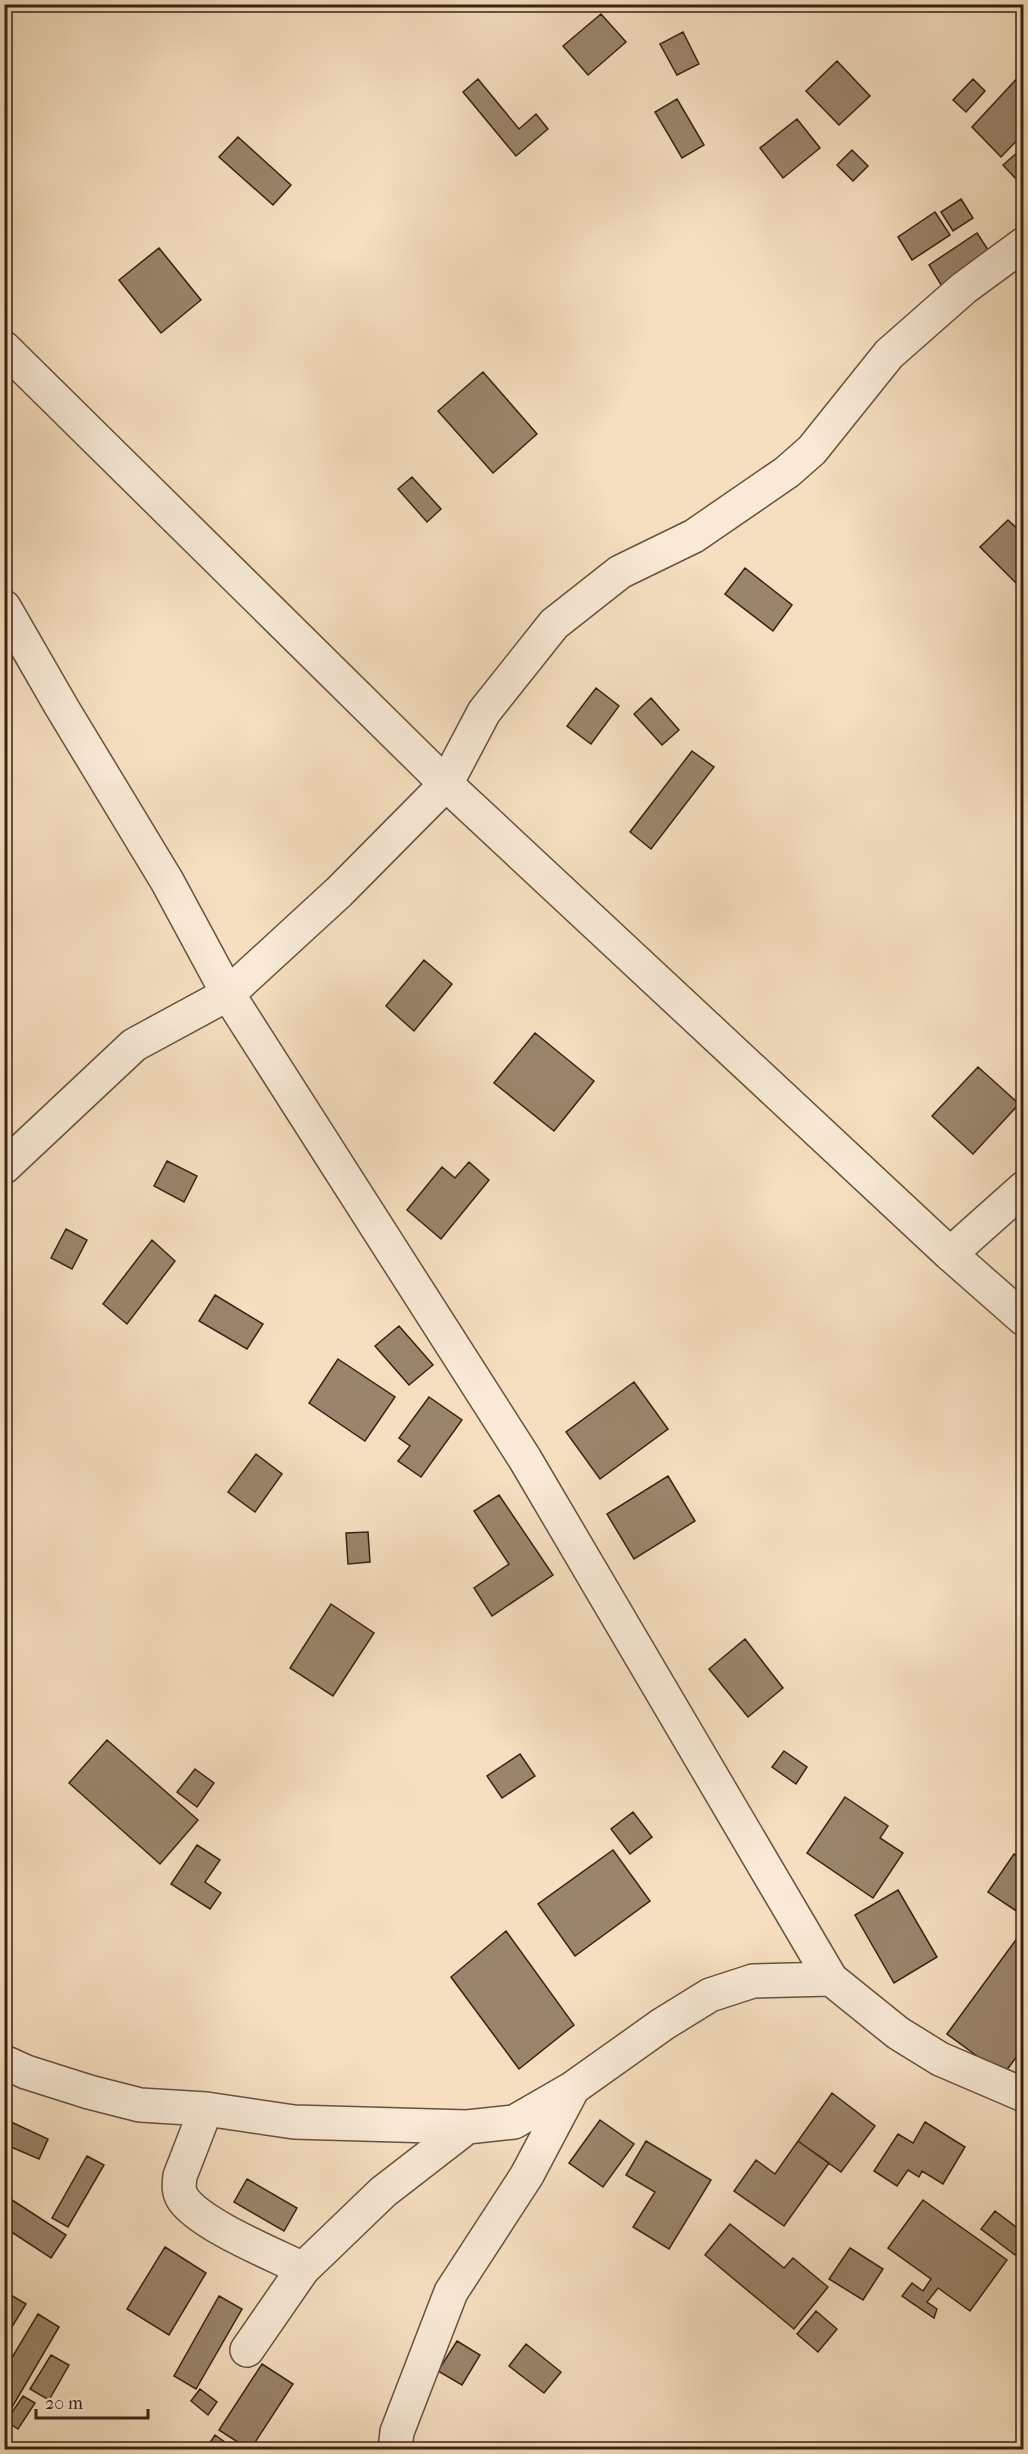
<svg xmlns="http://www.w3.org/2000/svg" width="1028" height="2454" font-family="'IM FELL French Canon',serif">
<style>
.building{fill:#9a856c;stroke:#382311;stroke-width:1.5}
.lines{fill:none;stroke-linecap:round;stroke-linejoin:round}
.minor-casing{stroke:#67523d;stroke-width:36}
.minor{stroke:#f8ead6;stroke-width:33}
</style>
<rect width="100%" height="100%" fill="#f5dfc0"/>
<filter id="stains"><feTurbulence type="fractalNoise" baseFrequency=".00333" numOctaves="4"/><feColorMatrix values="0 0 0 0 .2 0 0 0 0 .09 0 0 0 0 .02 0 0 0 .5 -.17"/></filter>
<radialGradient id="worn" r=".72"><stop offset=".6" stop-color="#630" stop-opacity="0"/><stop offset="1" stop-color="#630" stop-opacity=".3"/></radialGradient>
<path class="building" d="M601 14 626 42 588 75 563 46Z
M683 32 699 64 677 75 660 44Z
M837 61 870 96 839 125 806 91Z
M1024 71V133L1001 157 972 127Z
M478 79 519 129 536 114 548 129 516 156 463 92Z
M973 79 985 91 966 112 953 100Z
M677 99 704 145 682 158 655 112Z
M797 119 820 148 783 178 760 148Z
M238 137 291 185 273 205 219 157Z
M852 150 868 166 853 181 837 165Z
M1019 151 1024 156V176L1018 181 1003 165Z
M961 199 973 218 953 231 941 212Z
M935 212 950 235 912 260 898 237Z
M977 233 992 256 943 288 929 265Z
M159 248 201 300 161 333 119 280Z
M483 372 537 434 493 473 438 411Z
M412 477 441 509 427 522 398 489Z
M1008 520 1024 535V591L980 547Z
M745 568 792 605 773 631 725 594Z
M596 688 619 706 591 744 567 726Z
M651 698 679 730 662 745 634 714Z
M692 751 714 767 651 849 630 832Z
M424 960 452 984 414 1031 386 1006Z
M535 1033 594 1081 554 1131 494 1083Z
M978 1067 1019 1104 973 1154 932 1116Z
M167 1161 197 1176 184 1202 154 1186Z
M469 1162 489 1180 441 1239 407 1210 442 1167 455 1178Z
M66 1229 87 1240 72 1269 51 1258Z
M152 1240 175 1261 127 1324 103 1304Z
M215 1295 263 1324 247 1349 199 1321Z
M399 1326 433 1365 409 1385 375 1346Z
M338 1359 395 1397 365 1441 309 1403Z
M634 1382 668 1429 600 1479 566 1432Z
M429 1397 462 1420 421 1477 398 1461 410 1446 399 1438Z
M256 1454 282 1474 255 1512 228 1492Z
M668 1476 695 1521 634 1559 607 1514Z
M499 1495 553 1575 492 1616 474 1588 509 1564 474 1511Z
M368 1532 370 1562 348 1564 346 1533Z
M331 1604 374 1633 333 1696 290 1668Z
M745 1639 783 1688 748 1717 709 1669Z
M107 1740 198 1820 160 1864 69 1783Z
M784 1751 807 1767 796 1784 772 1767Z
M520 1754 535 1776 502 1798 487 1776Z
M195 1769 214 1783 197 1807 177 1792Z
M845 1797 888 1826 880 1838 903 1853 873 1898 807 1853Z
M633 1812 652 1837 630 1854 611 1829Z
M197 1845 220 1860 205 1882 221 1893 210 1909 171 1884Z
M613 1850 650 1901 575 1956 538 1904Z
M1014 1854 1024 1860V1916L988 1892Z
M898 1890 937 1957 894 1983 855 1915Z
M506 1931 574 2025 519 2069 451 1977Z
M1021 1933 1024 1935V2047L1003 2075 947 2034Z
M832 2093 875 2126 841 2172 798 2141Z
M600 2120 634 2144 603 2187 569 2163Z
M9 2121 48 2139 39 2159 4 2144V2130Z
M925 2122 965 2147 943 2184 922 2171 919 2177 908 2170 897 2186 874 2171 898 2134 913 2143Z
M646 2141 711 2180 669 2249 633 2227 655 2192 626 2175Z
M798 2141 829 2163 784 2226 734 2191 756 2160 775 2174Z
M87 2156 104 2165 68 2227 52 2218Z
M247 2179 297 2208 284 2231 234 2202Z
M9 2198 66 2235 51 2258 4 2227V2206Z
M923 2200 1007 2260 970 2311 938 2288 927 2302 937 2309 934 2318 902 2296 912 2283 923 2291 931 2279 888 2248Z
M995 2211 1024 2233V2243L1015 2255 981 2229Z
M730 2224 784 2268 793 2258 828 2287 794 2329 705 2255Z
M4 2233 10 2237 4 2247Z
M165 2247 206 2273 169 2335 127 2309Z
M850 2248 883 2269 863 2300 829 2279Z
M4 2291 26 2304 10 2330 4 2327Z
M219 2296 242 2309 196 2389 174 2376Z
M816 2311 837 2329 818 2352 797 2334Z
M38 2314 59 2327 4 2421V2371Z
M457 2341 480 2355 462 2385 438 2371Z
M526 2344 561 2372 544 2393 509 2366Z
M51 2355 69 2365 49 2400 30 2389Z
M262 2364 293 2384 250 2450 219 2430Z
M200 2389 217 2402 208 2415 191 2401Z
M23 2396 35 2403 18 2429 6 2421Z
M215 2435 236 2450H205Z"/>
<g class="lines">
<defs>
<path id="minor" d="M4 348 446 784 950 1254 1024 1319
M4 607 61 706 167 881 228 994 525 1459 831 1979 898 2033 940 2059 1024 2095
M4 1167 134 1045 228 994 339 892 446 784 484 712 554 624 620 572 694 536 787 472 812 450 889 354 964 288 1024 244
M950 1254 1024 1188
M4 2062 26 2072 89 2092 140 2105 206 2109 294 2122 467 2127 514 2122 573 2088 663 2024 710 1995 753 1981 831 1979
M206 2109 180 2176C179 2185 178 2191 183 2199 201 2225 273 2254 303 2269
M247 2350 303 2269 383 2192 467 2127
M395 2450 397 2432 451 2292 527 2175 573 2088"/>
</defs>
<use href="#minor" class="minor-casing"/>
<use href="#minor" class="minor"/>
</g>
<rect width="1028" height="2454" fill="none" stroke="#f5dfc0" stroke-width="24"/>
<rect x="6" y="6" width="1016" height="2442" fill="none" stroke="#382311" stroke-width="3"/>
<rect x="12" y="12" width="1004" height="2430" fill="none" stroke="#382311" stroke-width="1.5"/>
<path d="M36 2409v9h112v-9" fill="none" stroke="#382311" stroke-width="3"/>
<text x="45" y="2409" font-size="18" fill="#382311" stroke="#f8ead6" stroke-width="4.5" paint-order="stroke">20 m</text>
<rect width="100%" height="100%" filter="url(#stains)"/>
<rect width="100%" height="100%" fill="url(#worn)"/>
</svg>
